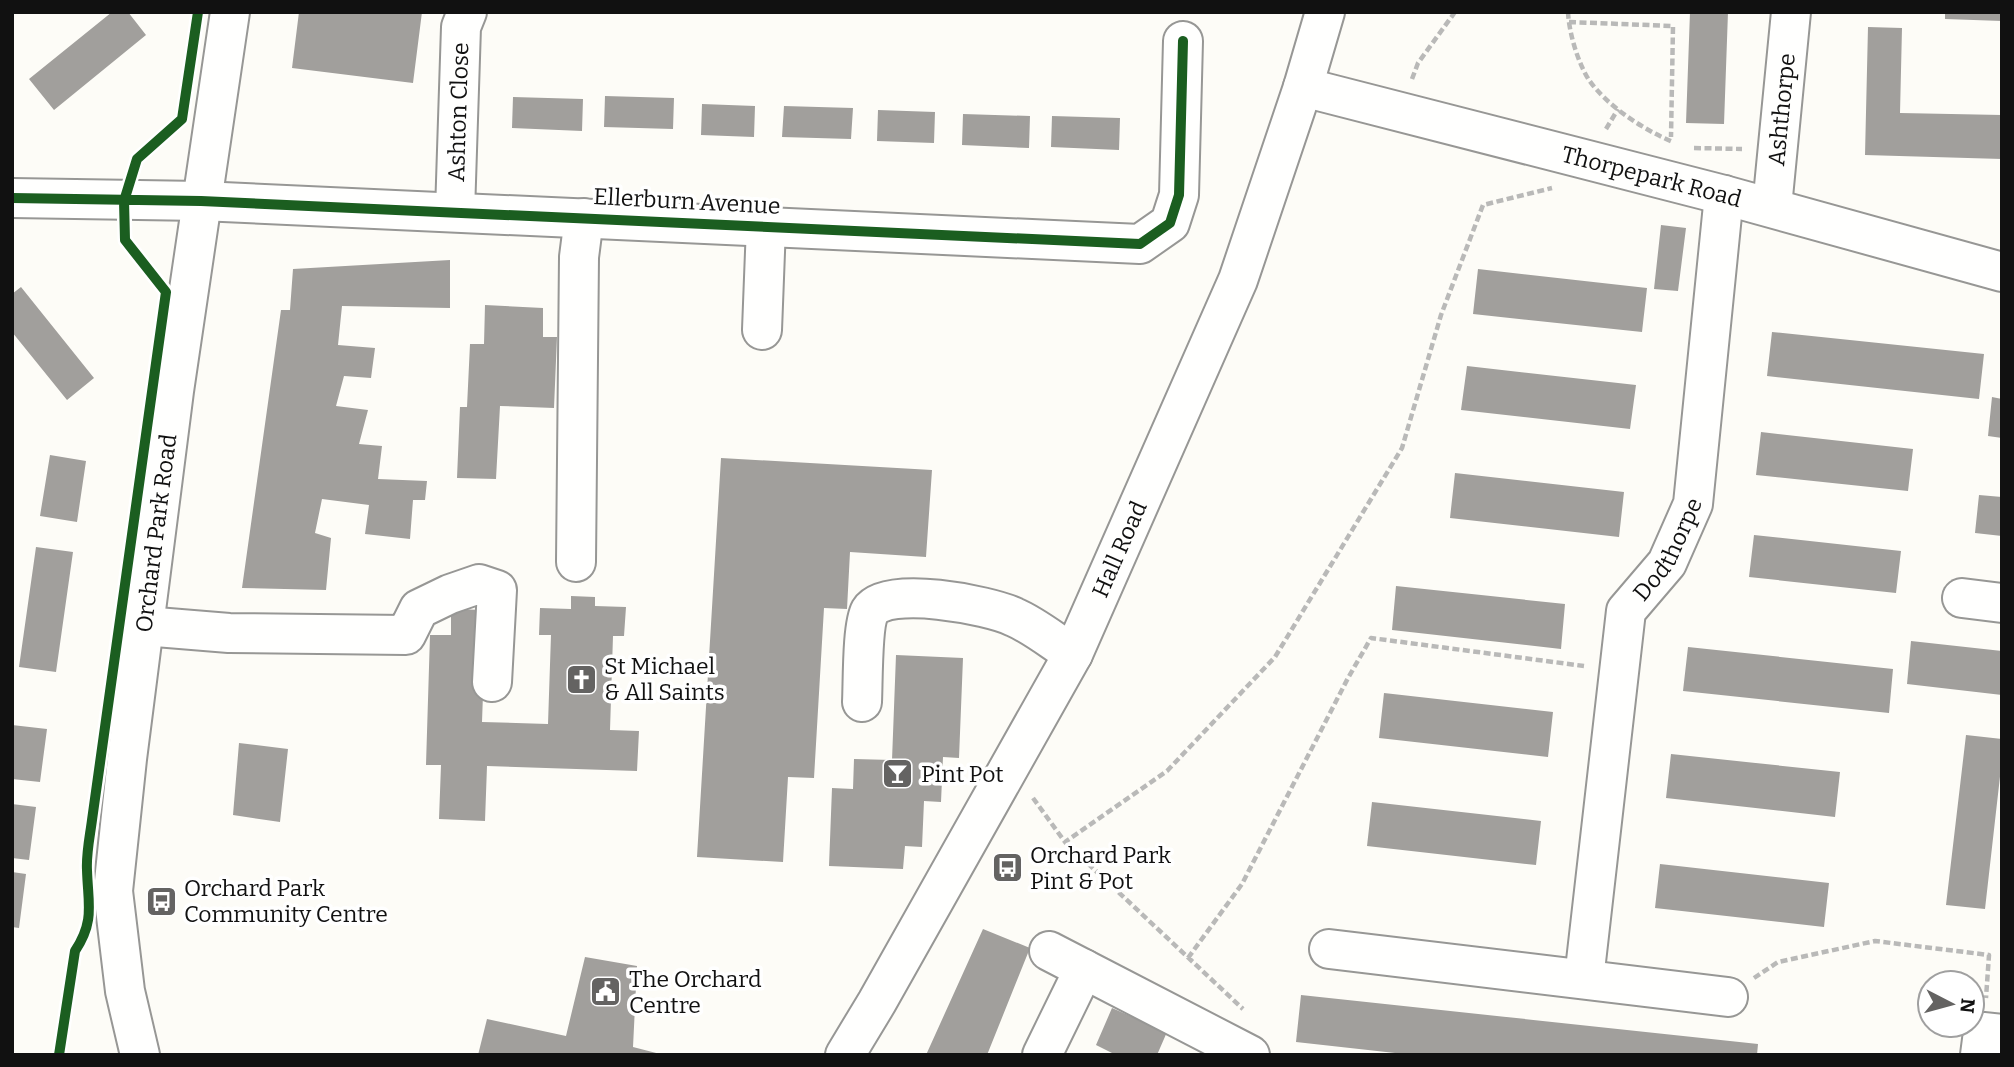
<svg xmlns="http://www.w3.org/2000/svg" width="2014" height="1067" font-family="Bitter,serif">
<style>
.building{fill:#a19f9c}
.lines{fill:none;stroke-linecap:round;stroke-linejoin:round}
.minor-casing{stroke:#979795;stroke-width:42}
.path{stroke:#b9b9b8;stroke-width:4.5;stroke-dasharray:7 3.5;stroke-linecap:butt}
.minor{stroke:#fffffe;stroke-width:38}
.cycleway-casing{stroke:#fff;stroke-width:15}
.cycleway{stroke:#1b5e20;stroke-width:10}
.labels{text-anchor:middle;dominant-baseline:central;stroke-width:7;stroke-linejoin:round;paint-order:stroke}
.street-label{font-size:23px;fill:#111;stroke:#fff}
.poi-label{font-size:23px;fill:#111;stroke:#fff;text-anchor:start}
</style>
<rect width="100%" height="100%" fill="#fdfcf7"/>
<path class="building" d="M112 12H128L146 35 54 110 29 79Z
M299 12H422L413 83 292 68Z
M1690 12H1728L1724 124 1686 123Z
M1945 12H2002V21L1945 19Z
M1868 27 1902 28 1900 113 2002 115V159L1865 155Z
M605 96 674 98 673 129 604 127Z
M513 97 583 99 582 131 512 128Z
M702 104 755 106 754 137 701 135Z
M784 106 853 108 851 139 782 137Z
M878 110 935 112 934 143 877 141Z
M963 114 1030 116 1029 148 962 145Z
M1052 116 1120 118 1119 150 1051 147Z
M1661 225 1686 228 1678 291 1654 289Z
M450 260V308L342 306 338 345 375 348 371 378 344 376 336 406 368 410 359 444 382 446 378 479 427 481 425 500H413L410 539 365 534 369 505 322 499 315 533 331 538 326 590 242 588 281 310H290L293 269Z
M1478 269 1647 288 1642 332 1473 314Z
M21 287 94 378 67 400 12 332V294Z
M485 305 543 308V337H557L554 408 500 406 496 479 457 478 460 407H467L470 344H484Z
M1772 332 1984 354 1979 399 1767 376Z
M1467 366 1636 385 1630 429 1461 410Z
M1992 397 2002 399V438L1988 436Z
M1761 432 1913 449 1908 491 1756 475Z
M50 455 86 461 77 522 40 516Z
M721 458 932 470 926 557 850 552 847 609 824 608 814 778 788 777 783 862 697 857Z
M1455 473 1624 492 1619 537 1450 518Z
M1979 495 2002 497V536L1975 533Z
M1754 535 1901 551 1896 593 1749 577Z
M36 547 73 552 56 672 19 667Z
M1396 586 1565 604 1561 649 1392 630Z
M571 596 595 597V606L626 607 624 636H613L610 730 639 731 637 771 487 766 485 821 439 819 441 765H426L430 635H451V609L486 610 482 722 548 724 551 635H539L540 608 571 609Z
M1911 641 2002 651V695L1907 684Z
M1688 647 1893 669 1889 713 1683 691Z
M896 655 963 658 959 758 943 757 941 802 924 801 922 847 905 846 903 869 829 866 832 788 853 789 854 759 892 760Z
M1384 693 1553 712 1548 757 1379 738Z
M12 725 47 729 40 782 12 779Z
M1966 735 2002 739V759L1985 909 1946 905Z
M239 743 288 749 280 822 233 815Z
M1671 754 1840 772 1835 817 1666 798Z
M1372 802 1541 821 1536 865 1367 846Z
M12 804 36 807 29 860 12 858Z
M1660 864 1829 883 1824 927 1655 908Z
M12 872 26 874 19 928 12 927Z
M983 929 1030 948 987 1055H926Z
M585 957 637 966 633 1047 664 1055H478L487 1019 566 1036Z
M1301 995 1758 1044 1757 1055H1413L1296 1042Z
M1112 1008 1167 1032 1157 1055H1116L1096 1045Z"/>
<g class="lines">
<defs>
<g id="minor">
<path id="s1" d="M1303 87 1724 195 2002 272"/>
<path d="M12 198 201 201 1140 244 1170 223 1179 195 1183 41"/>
<path id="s2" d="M1772 207 1791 12"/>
<path id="s3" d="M455 212 461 27 467 12"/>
<path d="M762 330 766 226"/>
<path d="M576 562 579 257 584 218"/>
<path d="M1962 598 2002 603"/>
<path d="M144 626 229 633 406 635 419 609 450 594 479 584 497 590 492 682"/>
<path d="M862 702C863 683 862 625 870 611 886 585 989 605 1014 617 1035 626 1054 642 1073 654"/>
<path d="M1329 949 1728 997"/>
<path d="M1049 951 1250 1055"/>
<path id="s4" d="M1584 979 1626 611 1667 563 1693 504 1724 195"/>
<path id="s5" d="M140 1055 125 991 113 891 127 759 174 391 230 12"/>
<path id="s6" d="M845 1055 877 1002 1073 654 1238 280 1303 87 1325 12"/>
<path d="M1042 1055 1084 969"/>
<path d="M1980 1055 1983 1032 2002 1034"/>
</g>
</defs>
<use href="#minor" class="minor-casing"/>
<path class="path" d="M1568 12C1569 33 1578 63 1589 80 1607 106 1644 130 1673 142
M1569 22 1673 26 1671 137
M1412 79 1418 63 1455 12
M1606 129 1618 109
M1694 148 1742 149
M1033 798 1065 842 1167 771 1275 657 1402 448 1441 315 1483 205 1552 188
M1065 842 1243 1009
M1188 958 1242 884 1348 678 1371 638 1584 666
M1754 978 1778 962 1875 941 1989 955 1986 998"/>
<use href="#minor" class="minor"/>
<defs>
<path id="cycleway" d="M12 198 201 201 1140 244 1170 223 1179 195 1183 41
M59 1055 75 951C95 921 88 904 87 870 86 854 90 836 92 820L166 292 125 240 124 201 137 159 182 119 198 12"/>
</defs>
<use href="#cycleway" class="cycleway-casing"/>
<use href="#cycleway" class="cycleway"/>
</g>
<defs>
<symbol id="church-square" viewBox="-11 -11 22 22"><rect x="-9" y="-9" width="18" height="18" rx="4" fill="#646362" stroke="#fff"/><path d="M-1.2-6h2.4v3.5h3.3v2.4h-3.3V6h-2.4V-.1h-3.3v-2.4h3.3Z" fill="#fff"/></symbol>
<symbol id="bar-square" viewBox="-11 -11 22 22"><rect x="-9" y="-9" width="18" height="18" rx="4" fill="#646362" stroke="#fff"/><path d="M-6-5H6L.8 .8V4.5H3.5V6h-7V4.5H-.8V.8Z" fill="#fff"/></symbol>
<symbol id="bus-square" viewBox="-11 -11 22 22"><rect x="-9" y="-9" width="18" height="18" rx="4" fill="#646362" stroke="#fff"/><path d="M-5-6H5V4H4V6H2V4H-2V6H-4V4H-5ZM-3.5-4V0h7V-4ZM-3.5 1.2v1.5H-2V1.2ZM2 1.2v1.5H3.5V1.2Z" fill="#fff"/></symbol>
<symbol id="civic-square" viewBox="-11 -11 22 22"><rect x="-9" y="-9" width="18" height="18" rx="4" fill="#646362" stroke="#fff"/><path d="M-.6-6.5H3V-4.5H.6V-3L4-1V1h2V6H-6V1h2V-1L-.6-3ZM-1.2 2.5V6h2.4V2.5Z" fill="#fff"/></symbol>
</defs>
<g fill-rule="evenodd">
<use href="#church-square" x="564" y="662" width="35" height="35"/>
<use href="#bar-square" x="880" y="756" width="35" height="35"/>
<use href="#bus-square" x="990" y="850" width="35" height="35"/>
<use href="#bus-square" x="144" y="884" width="35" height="35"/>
<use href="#civic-square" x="588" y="974" width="35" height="35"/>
</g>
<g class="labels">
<g class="street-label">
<text stroke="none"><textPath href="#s2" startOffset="98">Ashthorpe</textPath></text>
<text stroke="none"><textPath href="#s3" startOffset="100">Ashton Close</textPath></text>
<text stroke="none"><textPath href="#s1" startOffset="360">Thorpepark Road</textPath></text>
<text transform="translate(687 201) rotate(3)">Ellerburn Avenue</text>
<text stroke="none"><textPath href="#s5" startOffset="527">Orchard Park Road</textPath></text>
<text stroke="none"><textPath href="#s4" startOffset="446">Dodthorpe</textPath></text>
<text stroke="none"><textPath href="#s6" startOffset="576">Hall Road</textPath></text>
</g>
<g class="poi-label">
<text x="604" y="666">St Michael<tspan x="604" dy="26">&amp; All Saints</tspan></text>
<text x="921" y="774">Pint Pot</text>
<text x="1030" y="855">Orchard Park<tspan x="1030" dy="26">Pint &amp; Pot</tspan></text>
<text x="184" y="888">Orchard Park<tspan x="184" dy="26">Community Centre</tspan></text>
<text x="629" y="979">The Orchard<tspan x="629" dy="26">Centre</tspan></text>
</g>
</g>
<rect width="2014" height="1067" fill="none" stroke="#111111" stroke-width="28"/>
<g transform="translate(1951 1004) rotate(96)"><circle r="33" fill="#ffffff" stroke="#a0a0a0" stroke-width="2"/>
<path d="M0-5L12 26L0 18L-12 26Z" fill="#646362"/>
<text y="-10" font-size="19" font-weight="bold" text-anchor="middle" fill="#111111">N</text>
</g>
</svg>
